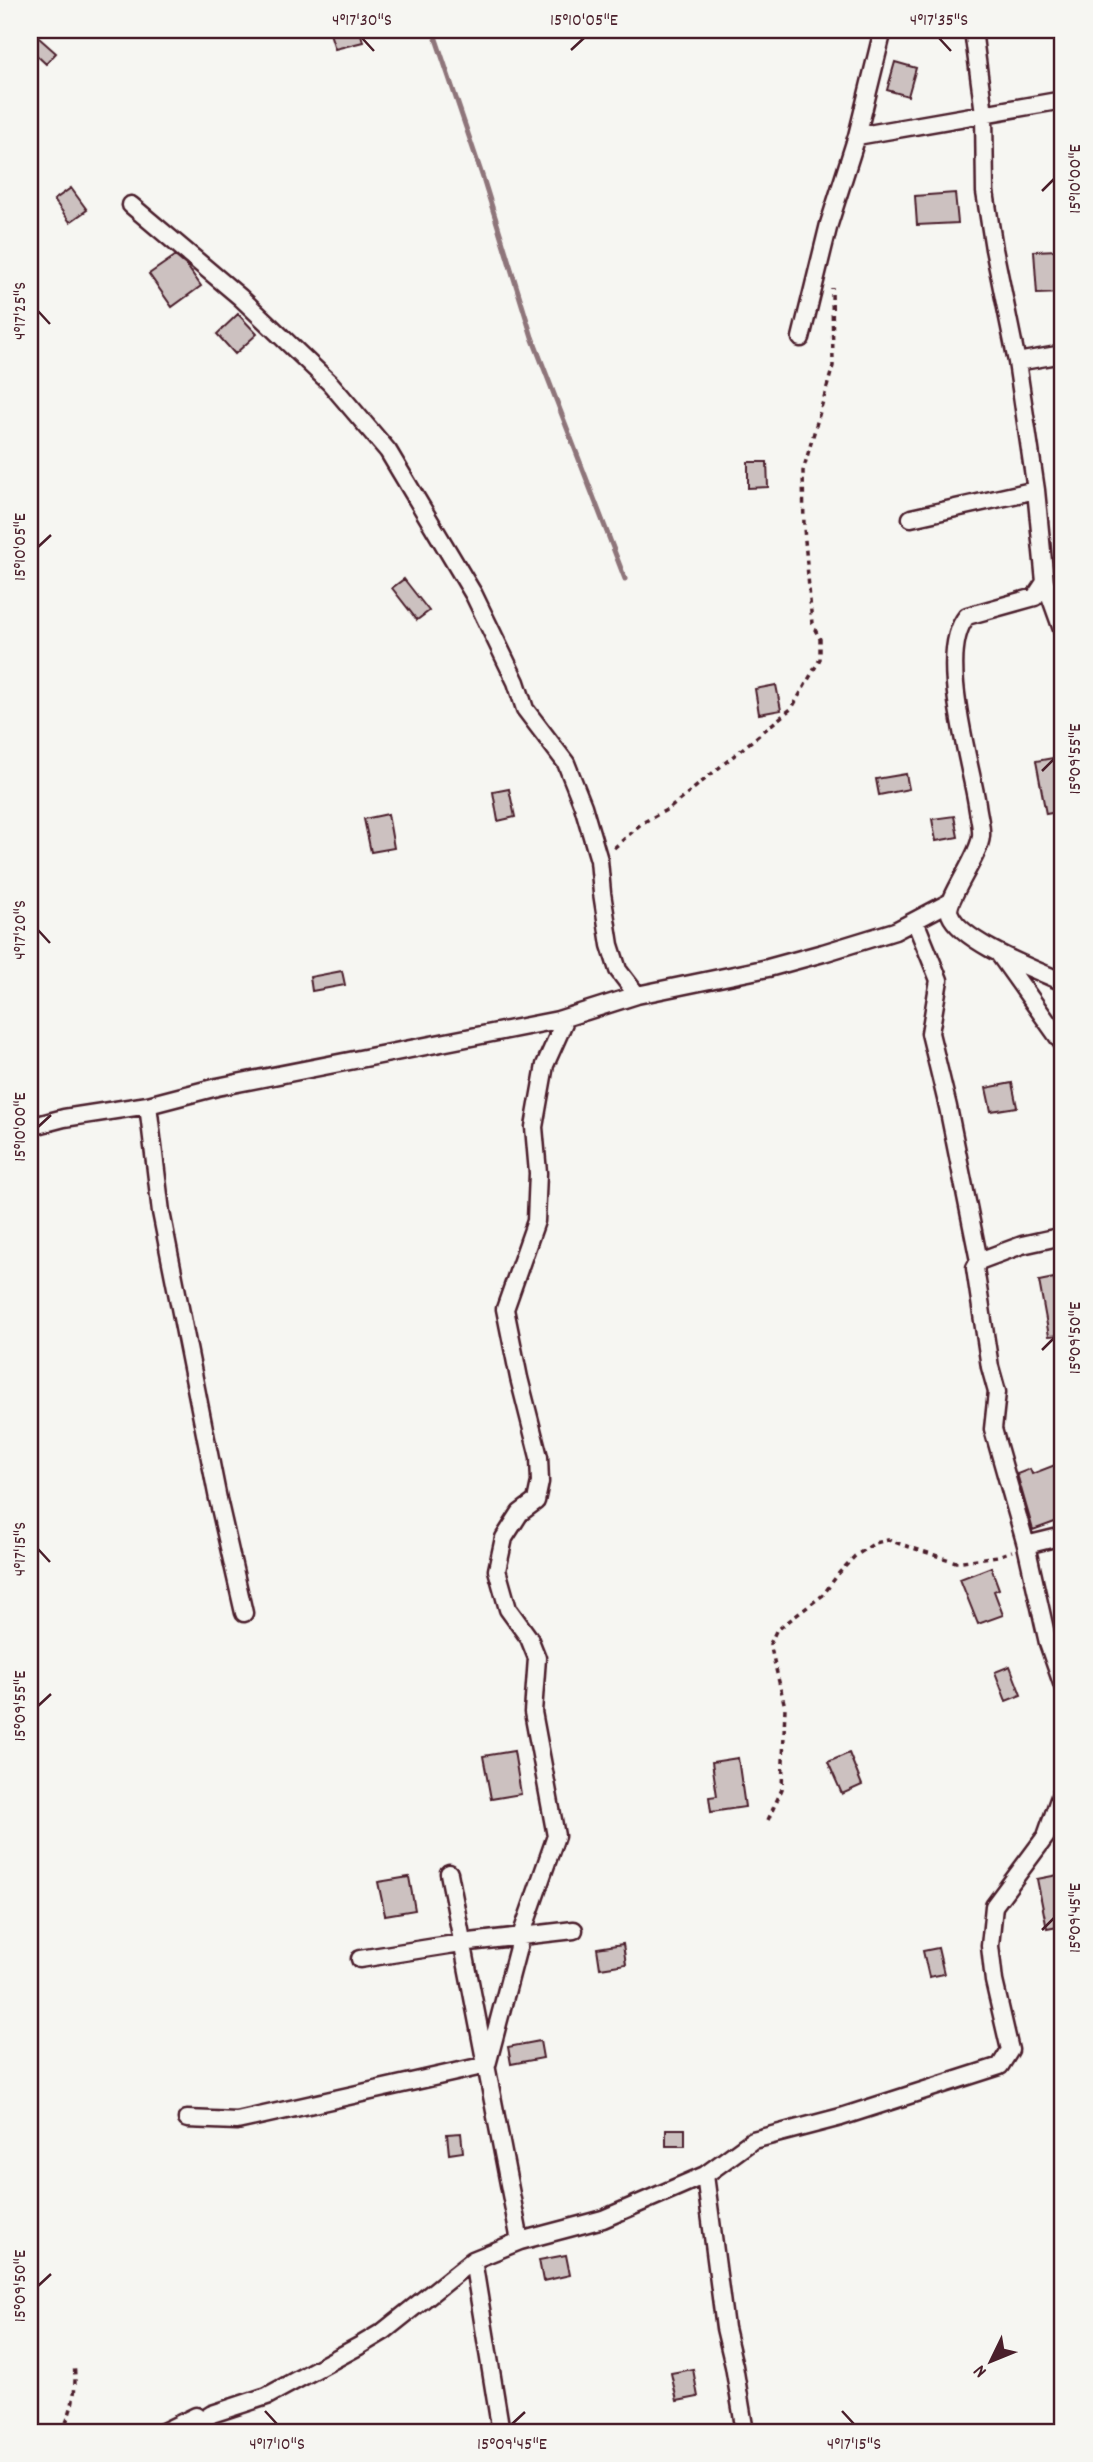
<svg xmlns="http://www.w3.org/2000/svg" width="1093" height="2462" font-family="Dekko,sans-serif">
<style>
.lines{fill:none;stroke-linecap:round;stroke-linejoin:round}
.stream{stroke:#8e747a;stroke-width:5}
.building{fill:#ccc1c0;stroke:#4a1f2b;stroke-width:2}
.street-casing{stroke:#4a1f2b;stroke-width:21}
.path{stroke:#4a1f2b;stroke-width:3.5;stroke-dasharray:5 5;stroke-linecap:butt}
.street{stroke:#f6f6f2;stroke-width:16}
.ticks{fill:none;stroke:#4a1f2b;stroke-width:2.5}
.neatline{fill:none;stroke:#4a1f2b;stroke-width:2.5}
.ticks-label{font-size:18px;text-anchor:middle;fill:#4a1f2b}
</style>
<rect width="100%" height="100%" fill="#f6f6f2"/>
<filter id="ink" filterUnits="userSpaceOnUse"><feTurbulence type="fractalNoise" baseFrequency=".0143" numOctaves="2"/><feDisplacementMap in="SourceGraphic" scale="14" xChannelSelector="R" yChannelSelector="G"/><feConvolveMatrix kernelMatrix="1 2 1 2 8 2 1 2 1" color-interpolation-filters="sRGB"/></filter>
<g filter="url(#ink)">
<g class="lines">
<path class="stream" d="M433 30 484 181 532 337 625 579"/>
</g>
<path class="building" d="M30 30 56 53 46 64 30 49Z
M329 30H360L363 42 335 49Z
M895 62 916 68 908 96 887 90Z
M71 188 87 210 70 222 54 200Z
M955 193 958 223 917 225 915 196Z
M1058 250 1061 293 1037 294 1034 251Z
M175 256 187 266 201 286 172 307 149 274Z
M238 314 257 334 235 354 217 334Z
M748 462H767L768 487 748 488Z
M404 579 429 611 417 620 392 588Z
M776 685 781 710 759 714 755 689Z
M1059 757 1063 781V811L1046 814 1036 761Z
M906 774 909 789 879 795 876 779Z
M509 789 515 817 498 821 493 792Z
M388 814 394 848 371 852 364 819Z
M954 816 958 837 936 841 932 819Z
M342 971 345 985 312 991 310 977Z
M1012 1083 1017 1107 991 1111 986 1088Z
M1054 1278 1059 1306 1063 1305V1335L1049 1336 1039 1281Z
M1055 1465 1063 1487V1519L1033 1530 1017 1474 1030 1469 1032 1474Z
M991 1567 999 1589 994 1591 1003 1615 978 1624 960 1579Z
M1010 1666 1021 1695 1006 1701 995 1672Z
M514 1751 521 1794 491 1799 483 1756Z
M849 1753 862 1785 842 1794 828 1762Z
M738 1758 745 1807 711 1812 709 1797 717 1796 712 1762Z
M1063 1874V1926L1047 1929 1037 1879Z
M409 1877 415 1910 385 1915 378 1882Z
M623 1944 626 1964 600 1968 597 1948Z
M938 1948 944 1974 929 1977 923 1951Z
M540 2041 543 2058 511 2064 508 2047Z
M666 2129H685V2146H666Z
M461 2133 463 2152 449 2154 447 2134Z
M566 2255 570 2275 543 2281 539 2260Z
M693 2369 698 2397 677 2401 671 2373Z"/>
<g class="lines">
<defs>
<path id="street" d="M973 30 984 113 985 192 994 249 1017 362 1036 490 1045 582 1035 597 967 616C936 652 970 760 977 804 978 814 982 826 981 836 979 858 944 901 950 914 961 942 1036 970 1063 982
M857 136 1063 100
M131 205 240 297 330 383 388 451 474 595 516 682 525 709 566 763 583 806 599 860 602 893 610 945 618 970 637 995
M801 338 829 224 857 136 883 30
M1017 362 1063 354
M911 518 1036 490
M1045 582 1063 632
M915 921 939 980 930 1033 948 1107 979 1261
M999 954 1063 1044
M148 1105 161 1212 218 1499 244 1613
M30 1127 64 1118 148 1105 217 1087 558 1020 637 995 768 968 823 953 895 931 950 902
M1063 1236 1022 1245 979 1261 975 1268 990 1367 997 1392 993 1429 1026 1545 1048 1643 1063 1686
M1026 1545 1063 1536
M449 1873 520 2241
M360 1959 461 1943 574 1930
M187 2119 237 2121 487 2065 521 1936 556 1836 533 1712 537 1658 529 1638 508 1609 497 1570 504 1538 520 1513 536 1501 540 1482 539 1457 519 1378 505 1309 536 1221 538 1173 534 1127 545 1065 566 1018
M705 2175 725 2328 734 2366 745 2432
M473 2260 501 2432
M163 2432 196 2416
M184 2432 212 2414 267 2396 359 2346 384 2331 473 2260 520 2241 603 2219 705 2175 753 2140 841 2117 1000 2066 1010 2050 994 1981 990 1946 994 1906 1046 1836 1063 1788"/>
</defs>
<use href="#street" class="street-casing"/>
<path class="path" d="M614 848 642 823 670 808 792 708 820 659V639L812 624 804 528 803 471 833 366 832 288
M768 1820 782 1789 785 1707 770 1644 776 1631 823 1595 839 1573 855 1556 875 1543 888 1540 956 1562 998 1556 1012 1551
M62 2432C73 2408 77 2390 74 2364"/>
<use href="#street" class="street"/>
</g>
</g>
<path class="ticks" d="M362 38 374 51M939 38 951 51M571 50 584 38M1042 191 1054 179M38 311 50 324M38 547 51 535M1042 771 1054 759M38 930 50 943M38 1127 51 1115M1042 1350 1054 1338M38 1549 50 1562M38 1706 51 1694M1042 1930 1054 1918M38 2286 51 2274M265 2411 277 2424M842 2411 854 2424M512 2424 525 2412"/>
<rect width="1093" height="2462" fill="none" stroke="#f6f6f2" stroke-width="77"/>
<g transform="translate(991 2361) rotate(227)" stroke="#f6f6f2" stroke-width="5" paint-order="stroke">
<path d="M0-5L12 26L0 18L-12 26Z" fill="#4a1f2b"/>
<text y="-10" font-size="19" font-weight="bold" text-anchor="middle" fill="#4a1f2b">N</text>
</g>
<rect x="38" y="38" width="1016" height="2386" class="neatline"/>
<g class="ticks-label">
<text x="362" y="25">4°17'30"S</text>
<text x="584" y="25">15°10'05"E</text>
<text x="939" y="25">4°17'35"S</text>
<text transform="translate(1074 179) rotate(-90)" y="6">15°10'00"E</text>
<text transform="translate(19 311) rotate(-90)" y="6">4°17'25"S</text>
<text transform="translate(19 547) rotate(-90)" y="6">15°10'05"E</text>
<text transform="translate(1074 759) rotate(-90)" y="6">15°09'55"E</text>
<text transform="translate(19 930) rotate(-90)" y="6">4°17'20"S</text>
<text transform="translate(19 1127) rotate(-90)" y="6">15°10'00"E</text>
<text transform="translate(1074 1338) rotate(-90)" y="6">15°09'50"E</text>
<text transform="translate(19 1549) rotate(-90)" y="6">4°17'15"S</text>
<text transform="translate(19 1706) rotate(-90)" y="6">15°09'55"E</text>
<text transform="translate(1074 1918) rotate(-90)" y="6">15°09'45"E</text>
<text transform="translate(19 2286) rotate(-90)" y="6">15°09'50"E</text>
<text x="277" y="2449">4°17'10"S</text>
<text x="512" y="2449">15°09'45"E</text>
<text x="854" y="2449">4°17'15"S</text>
</g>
</svg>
